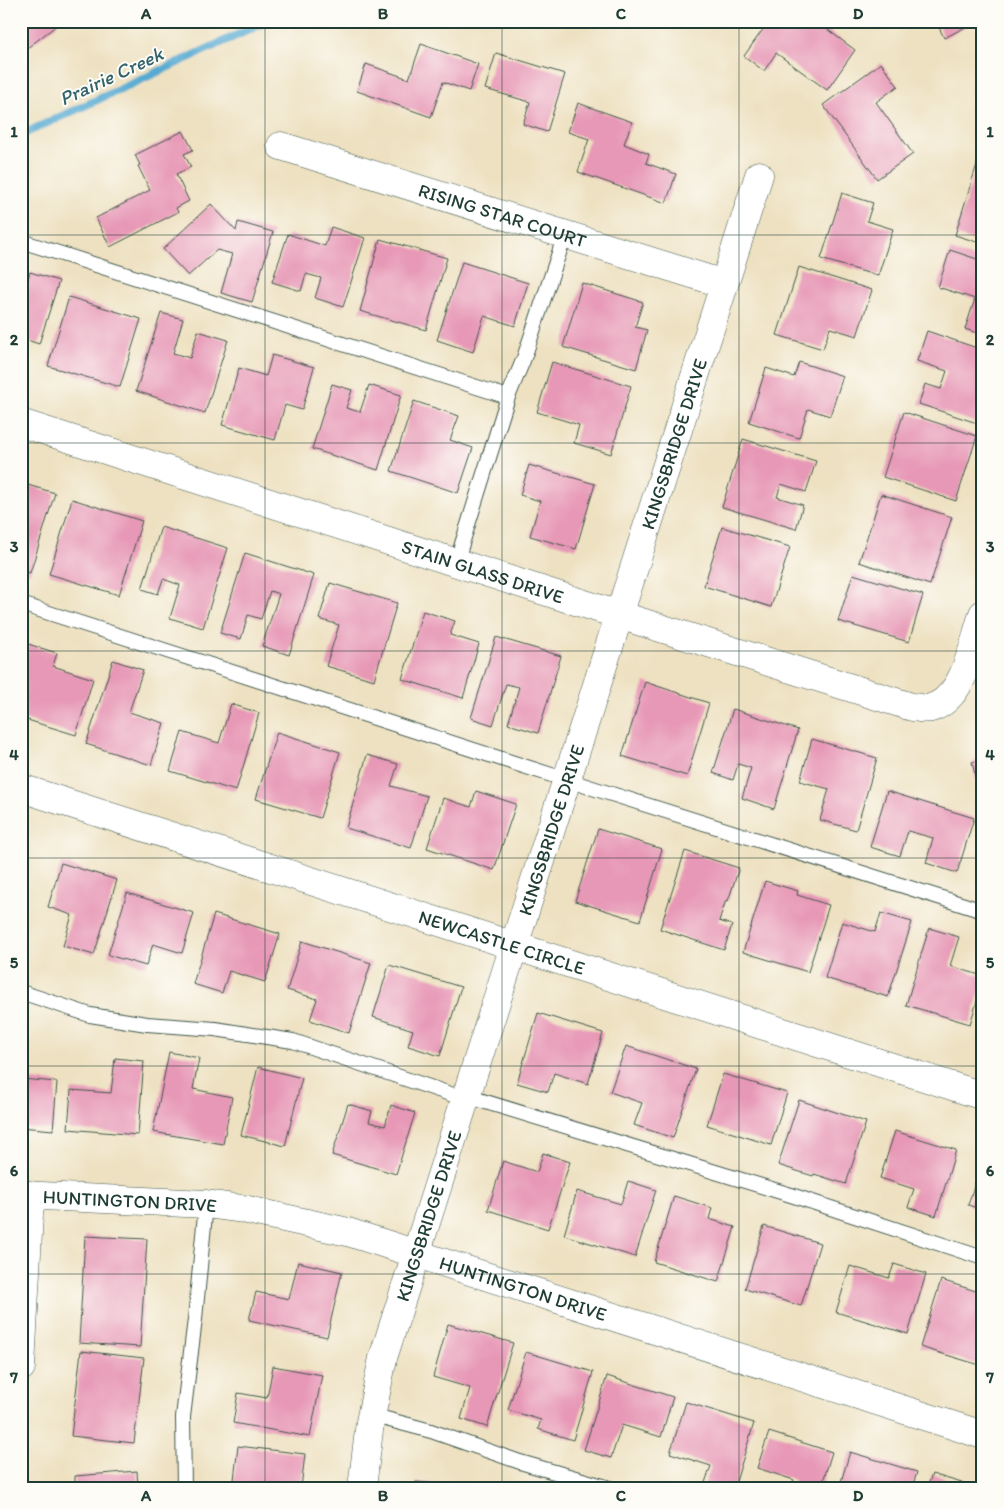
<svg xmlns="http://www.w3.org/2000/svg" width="1004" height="1509" font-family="Itim,sans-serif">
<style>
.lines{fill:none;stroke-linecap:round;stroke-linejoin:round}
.stream{stroke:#56aad2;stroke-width:8}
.building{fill:#e798b6}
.lane-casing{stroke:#3e5649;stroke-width:16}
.street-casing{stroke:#3e5649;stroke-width:29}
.lane{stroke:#fff;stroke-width:14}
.street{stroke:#fff;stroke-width:28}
.grid{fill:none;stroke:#1f3d34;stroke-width:1;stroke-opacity:0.55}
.labels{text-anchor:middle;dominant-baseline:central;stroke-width:4;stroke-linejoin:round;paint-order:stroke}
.street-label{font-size:19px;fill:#1f3d34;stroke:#fdfcf7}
.water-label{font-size:20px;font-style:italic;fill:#32636b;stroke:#fdfcf7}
.neatline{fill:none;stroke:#1f3d34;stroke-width:2}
.grid-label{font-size:16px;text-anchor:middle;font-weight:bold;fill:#1f3d34}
</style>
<rect width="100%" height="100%" fill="#fdfcf7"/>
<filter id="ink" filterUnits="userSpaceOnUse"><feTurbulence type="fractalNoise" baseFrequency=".02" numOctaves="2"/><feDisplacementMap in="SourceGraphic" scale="10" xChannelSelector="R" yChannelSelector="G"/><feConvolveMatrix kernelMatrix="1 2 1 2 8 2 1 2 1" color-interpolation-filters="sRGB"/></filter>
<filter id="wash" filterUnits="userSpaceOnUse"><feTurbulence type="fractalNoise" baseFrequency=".0096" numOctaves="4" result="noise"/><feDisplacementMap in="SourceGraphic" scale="20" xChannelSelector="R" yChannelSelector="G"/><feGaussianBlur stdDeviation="1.12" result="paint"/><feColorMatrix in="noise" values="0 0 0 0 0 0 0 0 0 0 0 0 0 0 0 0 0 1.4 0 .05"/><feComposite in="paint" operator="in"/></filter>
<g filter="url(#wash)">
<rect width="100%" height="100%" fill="#eee1c1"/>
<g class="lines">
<path class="stream" d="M21 135 268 21"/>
</g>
<g id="blocks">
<path class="building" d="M21 21H54L57 25 21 53Z
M769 21H816L855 50 827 90 776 53 764 71 744 56Z
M936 21H968L970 25 944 38Z
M421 44 478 64 469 91 443 82 431 117 357 91 366 64 409 79Z
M496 53 565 74 547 132 523 124 530 102 485 89Z
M881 63 898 86 876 102 913 154 877 179 823 105Z
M578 103 632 122 624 144 649 154 646 163 676 174 666 203 578 172 589 139 568 132Z
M183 131 193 150 184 154 191 167 176 174 189 201 176 208 178 212 110 247 96 218 150 190 138 166 140 165 135 155Z
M983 145V244L955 235Z
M842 193 873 203 867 221 893 229 878 276 821 259Z
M211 204 236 231 238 222 273 232 252 302 221 293 232 254 217 250 188 276 163 249Z
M331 227 365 238 343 307 315 298 321 278 306 274 301 291 272 282 288 234 325 246Z
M380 239 447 258 426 330 360 311Z
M950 250 983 261V335L965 329 975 299 938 287Z
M462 262 528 283 515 326 484 316 473 352 437 340Z
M799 267 872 290 857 336 830 328 823 349 777 335Z
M30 272 59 281 39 344 21 338V301Z
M582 283 643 302 635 327 647 330 636 369 563 347Z
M69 297 141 319 120 387 48 366Z
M161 313 183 319 173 353 190 358 198 331 228 340 205 413 136 391Z
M927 331 983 350V415L980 424 919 404 925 384 941 389 947 371 917 361Z
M272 355 314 367 302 410 285 405 275 440 222 425 239 368 266 376Z
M552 362 631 386 611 454 574 443 579 425 537 412Z
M799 362 843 376 830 416 808 409 799 438 749 422 766 368 794 377Z
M332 384 352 390 346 408 360 412 369 385 401 395 378 470 312 449Z
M414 401 459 416 450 440 473 448 458 493 391 471Z
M904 412 977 436 956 501 883 477Z
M743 439 816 461 806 492 781 484 777 497 803 505 796 529 722 507Z
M529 465 595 484 576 549 530 536 540 501 520 495Z
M21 483 55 493 30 573 21 570Z
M881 494 952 517 930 585 859 562Z
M72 499 142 521 119 595 49 574Z
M161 527 228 548 203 628 170 618 180 585 163 579 158 594 142 589Z
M722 527 790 547 771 607 704 586Z
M245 553 314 575 289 655 262 646 279 594 270 591 261 619 248 615 241 639 220 633Z
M853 574 923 595 909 642 838 621Z
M330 583 397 603 374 680 326 666 339 625 319 619Z
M423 611 455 621 450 635 479 644 463 698 402 679Z
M496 637 561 656 538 733 508 724 519 687 506 684 493 725 471 718Z
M28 644 57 653 53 666 93 679 76 735 21 718V665Z
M113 660 143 670 129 712 164 723 151 765 86 744Z
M645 682 709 703 687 776 622 756Z
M231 704 259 713 236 791 170 771 182 732 219 743Z
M733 709 798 730 774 809 742 798 751 768 738 764 733 780 713 773Z
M277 732 340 752 320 818 256 799Z
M812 739 877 758 856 830 820 820 829 789 800 781Z
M367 755 398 764 391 786 427 796 411 848 346 828Z
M983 760V785L977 783 972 762Z
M476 791 516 804 494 870 427 848 443 798 471 807Z
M887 791 974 818 957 873 926 863 933 838 908 831 900 856 870 847Z
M598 829 662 849 640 921 575 901Z
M685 851 739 868 728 901 726 900 719 921 732 925 724 950 660 929Z
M61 863 117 880 94 955 63 946 72 915 48 907Z
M765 881 798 891 797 895 829 905 808 972 743 952Z
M127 893 194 913 182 953 153 944 146 966 108 955Z
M881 913 912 922 888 997 825 978 842 922 875 932Z
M214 914 280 934 265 982 229 971 222 993 193 984Z
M929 928 959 937 950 966 983 976V982L970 1024 906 1005Z
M302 941 371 963 349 1033 310 1020 317 999 287 990Z
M389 965 461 987 440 1056 408 1046 413 1030 373 1017Z
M538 1013 603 1033 588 1084 554 1073 548 1092 517 1083Z
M626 1046 696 1069 673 1138 634 1125 642 1103 610 1092Z
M169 1052 199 1058 193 1089 232 1097 223 1144 153 1132Z
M115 1058 144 1061 138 1135 68 1129 71 1090 111 1093Z
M258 1067 302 1078 285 1146 241 1135Z
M723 1074 787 1093 771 1145 707 1125Z
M21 1079 57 1082 53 1130 21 1127Z
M799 1100 866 1122 846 1184 814 1174 813 1176 778 1165Z
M348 1104 372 1111 369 1122 385 1126 391 1105 415 1113 396 1174 332 1155Z
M895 1131 956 1150 936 1216 908 1207 914 1189 880 1178Z
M543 1153 570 1162 548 1229 488 1210 503 1161 537 1172Z
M983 1158V1210L968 1205Z
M628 1181 656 1190 635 1257 564 1235 577 1191 621 1204Z
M674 1196 712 1208 709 1219 735 1227 718 1282 654 1262Z
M764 1226 820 1243 801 1306 745 1289Z
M85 1236 147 1239 140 1347 79 1343Z
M298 1262 342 1272 327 1337 249 1320 256 1292 289 1299Z
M894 1264 926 1274 908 1334 836 1312 850 1266 889 1278Z
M941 1280 982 1293 978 1308 983 1309V1366L920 1347Z
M448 1324 513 1343 487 1427 461 1419 470 1388 433 1377Z
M81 1351 144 1358 134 1443 71 1436Z
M526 1352 593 1372 573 1440 538 1429 541 1420 508 1410Z
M273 1366 322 1375 310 1437 233 1423 238 1393 267 1398Z
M607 1376 673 1397 661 1437 622 1425 611 1458 584 1450Z
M686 1402 754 1423 734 1488H703L711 1466 670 1453Z
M769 1432 832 1452 821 1488H791L794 1480 757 1468Z
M238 1446 305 1454 301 1488H233Z
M850 1452 917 1472 912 1488H839Z
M137 1471 138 1488H75V1476Z
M932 1474 975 1487V1488H927Z
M416 1482 446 1485V1488H416Z"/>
</g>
</g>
<g filter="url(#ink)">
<use href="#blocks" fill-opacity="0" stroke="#3e5649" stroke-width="1"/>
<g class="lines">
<defs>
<path id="lane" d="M21 241 508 397 456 563
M508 397 524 358 565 235
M21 604 567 780 983 911
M21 992 90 1015 147 1024 215 1029 293 1041 465 1099
M466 1096 791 1195 983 1258
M371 1415 431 1431 520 1462 610 1488
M184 1488 183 1417 195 1319 206 1204"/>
<g id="street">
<path id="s1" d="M281 146 724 284"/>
<path id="s2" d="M21 423 619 615 912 707C918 707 926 710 931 708 965 698 973 643 983 614"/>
<path id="s3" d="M21 788 983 1096"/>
<path id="s4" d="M21 1195 206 1204 243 1209 348 1232 983 1435"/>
<path d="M21 1367 30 1195"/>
<path id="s5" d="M362 1488 370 1422 383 1358 759 175"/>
</g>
</defs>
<use href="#lane" class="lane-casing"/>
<use href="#street" class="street-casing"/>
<use href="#lane" class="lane"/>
<use href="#street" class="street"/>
</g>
</g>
<path class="grid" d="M265 21V1488M502 21V1488M739 21V1488M21 235H983M21 443H983M21 651H983M21 858H983M21 1066H983M21 1274H983"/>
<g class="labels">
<g class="street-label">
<text stroke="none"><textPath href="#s1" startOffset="232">RISING STAR COURT</textPath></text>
<text stroke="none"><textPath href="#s5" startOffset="1091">KINGSBRIDGE DRIVE</textPath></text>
<text stroke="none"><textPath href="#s2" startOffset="485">STAIN GLASS DRIVE</textPath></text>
<text stroke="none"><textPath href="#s5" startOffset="686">KINGSBRIDGE DRIVE</textPath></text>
<text stroke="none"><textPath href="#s3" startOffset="505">NEWCASTLE CIRCLE</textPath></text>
<text stroke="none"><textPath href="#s4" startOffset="109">HUNTINGTON DRIVE</textPath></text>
<text stroke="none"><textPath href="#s5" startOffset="281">KINGSBRIDGE DRIVE</textPath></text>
<text stroke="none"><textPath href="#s4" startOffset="514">HUNTINGTON DRIVE</textPath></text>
</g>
<g class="water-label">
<text transform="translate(111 76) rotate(-25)">Prairie Creek</text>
</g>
</g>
<rect width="1004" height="1509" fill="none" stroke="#fdfcf7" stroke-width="55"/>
<rect x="28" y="28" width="948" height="1454" class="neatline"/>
<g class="grid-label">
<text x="146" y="19">A</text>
<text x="383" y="19">B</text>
<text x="621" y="19">C</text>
<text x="858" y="19">D</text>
<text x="14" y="137">1</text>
<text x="990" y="137">1</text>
<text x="14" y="345">2</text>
<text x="990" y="345">2</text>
<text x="14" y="552">3</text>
<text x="990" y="552">3</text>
<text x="14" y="760">4</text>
<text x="990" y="760">4</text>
<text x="14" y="968">5</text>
<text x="990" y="968">5</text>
<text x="14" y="1176">6</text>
<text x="990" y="1176">6</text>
<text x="14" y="1383">7</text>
<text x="990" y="1383">7</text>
<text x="146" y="1501">A</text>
<text x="383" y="1501">B</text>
<text x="621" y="1501">C</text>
<text x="858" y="1501">D</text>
</g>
</svg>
